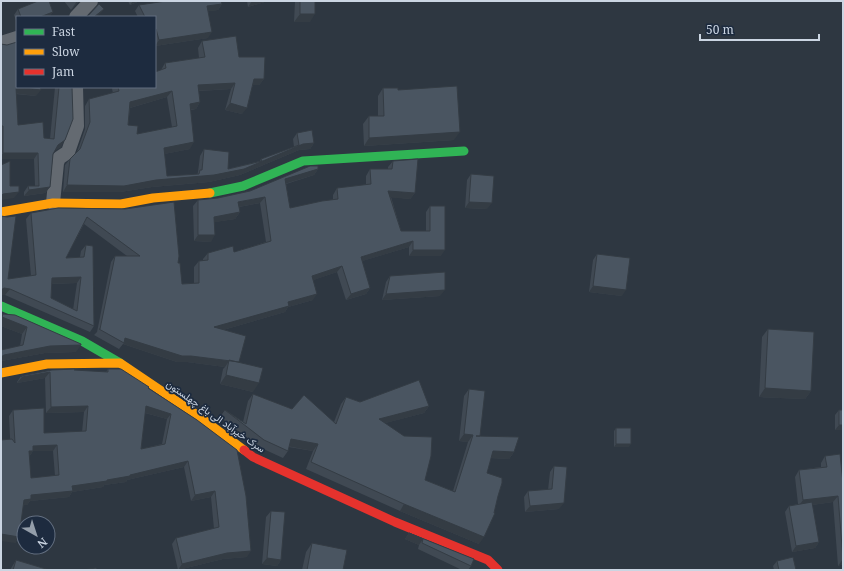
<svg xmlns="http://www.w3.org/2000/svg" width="844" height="571" font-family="'Noto Serif',Vazirmatn,serif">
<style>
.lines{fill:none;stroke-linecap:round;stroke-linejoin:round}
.street{stroke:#646a71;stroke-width:14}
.fast{stroke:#30b455;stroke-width:9}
.slow{stroke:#ff9f0a;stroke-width:9}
.jam{stroke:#e5322d;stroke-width:9}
.wall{fill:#404953;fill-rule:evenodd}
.shaded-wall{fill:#343c44}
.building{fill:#4a5561;stroke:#343c44;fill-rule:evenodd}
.labels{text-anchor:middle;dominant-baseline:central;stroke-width:3.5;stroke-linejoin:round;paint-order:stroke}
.street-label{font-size:10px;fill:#cbd5e2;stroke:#1d2b3f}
</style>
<rect width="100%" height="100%" fill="#2e3741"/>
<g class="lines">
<path class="street" d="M76 17 91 1
M1 43 17 38
M53 203 57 163 59 158 68 152 77 126 76 87"/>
<path class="fast" d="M210 193 243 186 303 161 464 151
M1 306 82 341 120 363"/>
<path class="slow" d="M1 212 53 203 121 204 153 198 210 193
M1 373 47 364 120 363 200 417 244 450"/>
<path class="jam" d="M244 450 253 457 395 522 488 560 498 570"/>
</g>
<path class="wall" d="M64 1H79L71 10Z
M128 1H140L130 5Z
M247 1H268L248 7Z
M295 1H315L310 22H294Z
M222 4 218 10 208 11V38L155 46V17H138L135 11 139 5Z
M18 9 53 12 49 17H17V23L14 15Z
M202 41 239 57 264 79 259 85H253L242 114 225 110 231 89 199 91 200 102 196 109 191 110 190 149 164 154 167 176 197 175 198 172 200 156 204 149 228 169 260 161 261 159 294 147 293 139 297 133 314 143 310 149 299 150 240 175 209 182 152 187 120 192H63L65 165 70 159 77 152 85 129V106L89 99 113 93 112 89 113 87H155L161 70 165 63 199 58 198 48ZM167 97 172 127 137 134 128 125 130 108Z
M1 44 36 96 16 94 18 125 44 138 50 139 55 87H72L61 147 55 150 53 154 50 187 45 193 24 196V192L28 186H35L34 159H1Z
M383 88 454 140 364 146 363 124 369 116H378V96Z
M393 161 415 193 410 199 391 197 401 231H426V212L430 206 441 256H409V247L362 261 370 288 366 294 346 300 337 272 313 280V300L288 307 285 312 223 330 253 392 220 384 223 369 225 367 187 362H177L123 344 119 349 94 335 97 332 111 262 115 256H127L84 224 66 258 80 257 81 251 86 245 94 326 90 332 5 295 8 279 31 276 26 219 31 213 125 209 178 263 182 284 194 283V267L199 261H203V259L208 253 234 252 266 242 260 203 239 207 240 212 235 219 214 222 211 242 194 241 193 206 198 200 218 198 250 191 318 169 314 175 286 184 290 208 333 200V195L337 188 366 185V176L370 169H388V167ZM77 283 73 310 51 298 52 284Z
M471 174 487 209 465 208 467 180Z
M597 254 622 296 589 292 593 260Z
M390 276 440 296 382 300 386 282Z
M3 314 76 352 45 353 1 361V350L20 346 22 334 1 326V317Z
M768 329 811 391 805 399 759 397 762 337Z
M108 369 148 388 197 420 247 557 223 559 178 570 172 544 176 538 214 529 211 497 191 501 184 467 127 480 126 482 104 485 103 487 72 492 69 497 30 501 27 505H23L19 537 15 543 9 416 13 410 44 433 82 432 84 412 46 413 45 378 17 383V382L21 376 52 370 106 372ZM145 413 167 419 162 444 141 449ZM33 451H53L55 476 31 478 29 457Z
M469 389 480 436 514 452 509 459 491 458 487 473 479 544 400 511 306 469 313 451 289 447 288 451 283 458 259 447 220 417 225 410 243 422 248 401 253 394 292 409 334 422 341 404 346 397 360 402 429 406 424 413 385 423 425 480 453 491 468 442 459 441 464 396Z
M839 410 843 430H835V415Z
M616 428 629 447H614V431Z
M825 456 843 483V564L838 566 833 502 812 505 819 542 815 548 792 552 785 512 789 506 798 504 795 477 799 470 821 467V463Z
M554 466 559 509 525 512 524 497 528 491 548 490 550 472Z
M271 511 281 560 277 566 262 564 266 517Z
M409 533 474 559 471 566 468 570H462L418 549 419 545 405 539Z
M312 543 343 570H302L306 552Z
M16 560 46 569 60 570H10Z
M777 561 796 570H774L773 566Z"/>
<path class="shaded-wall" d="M77 1H79L71 10Z
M133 1H140L130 5Z
M252 1H268L248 7Z
M222 4 218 10 203 12 207 6Z
M104 9 101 13 96 17H94Z
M53 12 49 17H40Z
M300 14H315L310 22H294Z
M212 32 208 38 155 46 159 40Z
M254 79H264L259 85H250Z
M235 83 231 89 193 91 198 85Z
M16 87 41 90 36 96 12 93Z
M172 91 167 97 126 109 130 102Z
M200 102 196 109 186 110 190 104Z
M230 103 247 108 242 114 225 110Z
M460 132 454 140 364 146 369 138Z
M65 140 61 147 54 151 58 145Z
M194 142 190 149 159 155 164 148Z
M314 143 310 149 299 150 240 175 209 182 152 187 120 192H63L67 185 156 180 244 169 303 144Z
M3 153H38L34 159H1V156Z
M318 169 314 175 281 185 285 179Z
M50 187 45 193 24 196 29 190Z
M388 191 415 193 410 199 384 197Z
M19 192 14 198 1 200V196L3 194Z
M265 197 260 203 233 208 238 202Z
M469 202 492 203 487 209 465 208Z
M240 212 235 219 209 223 214 217Z
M198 235H215L211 242 194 241Z
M413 241 409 247 356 263 361 257Z
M413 250H445L441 256H409Z
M342 266 337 272 308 282 312 276Z
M81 277 77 283 48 284 52 278Z
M593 286 626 290 622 296 589 292Z
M4 288 10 289 5 295H1V290Z
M370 288 366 294 346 300 351 294Z
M445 290 440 296 382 300 386 294Z
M317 294 313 300 288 307 285 312 209 334 214 327 288 302Z
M2 317 27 327 22 334 1 326V319Z
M125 338 191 356 229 361 225 367 187 362H177L123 344 124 343Z
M81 345 76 352 45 353 1 361V357L4 355 50 346Z
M50 372 45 378 17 383 22 377Z
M226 375 259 383 253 392 220 384Z
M765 388 811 391 805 399 759 397Z
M88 406 84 412 46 413 51 407Z
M146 406 171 414 167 419 142 412Z
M429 406 424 413 374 426 379 419Z
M839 425H843V430H835Z
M464 434 473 435 468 442 459 441Z
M291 439 318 444 313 451 287 446Z
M616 444H631L629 447H614Z
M57 445 53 451H33L29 457H25L33 446Z
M493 451 514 452 509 459 488 458Z
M188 461 184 467 127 480 126 482 104 485 103 487 72 492 69 497 30 501 27 505 19 506 24 500 31 495 72 486 107 480Z
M215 491 211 497 191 501 195 495Z
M838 496 833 502 798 507 803 500Z
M564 503 559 509 525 512 530 506Z
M404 504 484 537 479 544 400 511Z
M409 533 423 539 419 545 405 539Z
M1 534 19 537 15 543 1 541Z
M819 542 815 548 792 552 796 546Z
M251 551 247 557 223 559 178 570 182 564 227 553Z
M267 558 281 560 277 566 262 564Z
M843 559V564L838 566Z"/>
<path class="building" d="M38 1H49L53 12 40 17H21L18 9Z
M166 1H221L222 4 207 6 212 32 159 40 156 29 155 30V17H145L139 5Z
M300 1H315V14H300Z
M99 4 104 9 94 17H87Z
M236 36 239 57H265L264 79H254L247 108 230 103 235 83 198 85 200 102 190 104 194 142 164 148 167 176 199 174 200 170H202L204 149 229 152 228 169 262 161 261 159 299 145 297 133 312 130 314 143 303 144 244 169 214 175 156 180 124 186 67 185 70 159 80 149 90 122 89 99 119 91 118 87H155V72L166 68 165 63 205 57 202 41ZM172 91 177 126 137 134 138 126 128 125 130 102Z
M17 42V87H40L41 90 16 87 18 125 43 122 44 138 54 139 59 87H72L73 119 65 140 58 145 53 154 50 187 29 190 28 186H39L38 153H3V126H1V44L7 45Z
M457 86 460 132 369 138V116H384L383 88H398V90Z
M418 159 415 193 388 191 401 231H430V206H445V250H413V241L361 257 370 288 351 294 342 266 312 276 317 294 288 302 289 306 214 327 246 336 239 362 191 356H182L125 338 124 343 99 329H100L115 256H140L87 217 66 258 84 257 86 245 93 246 94 326 10 289 4 288 1 290V216L7 217 16 216 8 279 36 275 31 213 58 208 125 209 174 202 179 256 178 263H180L182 284 199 283V261L208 260V253L233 246 234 252 271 241 265 197 238 202 240 212 214 217 215 235H198V200L218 198 250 191 310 166H318V169L285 179 290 208 322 201 338 199 337 188 371 184 370 169H392L393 161ZM81 277 77 311 51 298 52 278Z
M10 161V186H19V192L3 194 1 196V165Z
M471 174 494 176 492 203 469 202Z
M597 254 630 258 626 290 593 286Z
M445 272V290L386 294 390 276Z
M3 314 15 315 81 344V345L50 346 4 355 1 357V350L23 345 27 327 2 317Z
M768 329 814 332 811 391 765 388Z
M229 360 263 368 259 383 226 375Z
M75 369 74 370 108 372V369H121L149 387 148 388 197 420 237 450 246 496 251 551 227 553 182 564 176 538 219 527 215 491 195 495 188 461 130 475V476L107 480V481L72 486 73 491 31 495V499L24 500 19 537 1 534V440L12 439 15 443 13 410 44 408V433L86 431 88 406 51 407 50 372 22 377 21 376 52 370ZM146 406 171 414 165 444 141 449ZM57 445 59 475 31 478 29 451H33V446Z
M419 380 429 406 379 419 404 436 432 437 431 456 425 480 455 492 473 435 464 434 469 389 485 391 480 436H476L519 437 514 452 493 451 487 473 502 478V483L498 496 494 513H495L484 537 404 504 311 462 318 444 291 439 288 451 264 440 225 410 246 424 253 394 292 409 304 395 336 424 346 397 360 402Z
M839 410H843V425H839Z
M616 428H631V444H616Z
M840 454 843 483V559L838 496 803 500 799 470 827 467 825 456Z
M554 466 567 467 564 503 530 506 528 491 552 489Z
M812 502 819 542 796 546 789 506Z
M271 511 285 512 281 560 267 558Z
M409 533 474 559 471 566 422 543 423 539Z
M312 543 347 550 343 570H307Z
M793 557 796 570H779L777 561Z
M16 560 46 569 60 570H13Z
M96 568 97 570H82Z"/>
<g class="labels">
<g class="street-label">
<text transform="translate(216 416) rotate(35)">سرک خیرآباد الی باغ چهلستون</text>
</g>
</g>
<rect width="844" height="571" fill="none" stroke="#cbd5e2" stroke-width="4"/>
<rect x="16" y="16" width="140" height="72" fill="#1d2b3f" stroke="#636f80"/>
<rect x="24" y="29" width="20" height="6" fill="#30b455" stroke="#636f80"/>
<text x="52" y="36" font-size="12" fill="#cbd5e2">Fast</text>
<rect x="24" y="49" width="20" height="6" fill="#ff9f0a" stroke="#636f80"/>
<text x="52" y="56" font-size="12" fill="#cbd5e2">Slow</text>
<rect x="24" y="69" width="20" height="6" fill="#e5322d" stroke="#636f80"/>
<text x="52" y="76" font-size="12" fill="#cbd5e2">Jam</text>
<g transform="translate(36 535) rotate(141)"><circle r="19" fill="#1d2b3f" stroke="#636f80"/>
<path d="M0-3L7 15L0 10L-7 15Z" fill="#949eaa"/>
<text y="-6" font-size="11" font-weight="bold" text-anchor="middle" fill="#cbd5e2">N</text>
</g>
<path d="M700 34v6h119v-6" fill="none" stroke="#cbd5e2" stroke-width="2"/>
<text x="706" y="34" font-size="12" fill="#cbd5e2" stroke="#1d2b3f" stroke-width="3" paint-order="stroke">50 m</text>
</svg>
